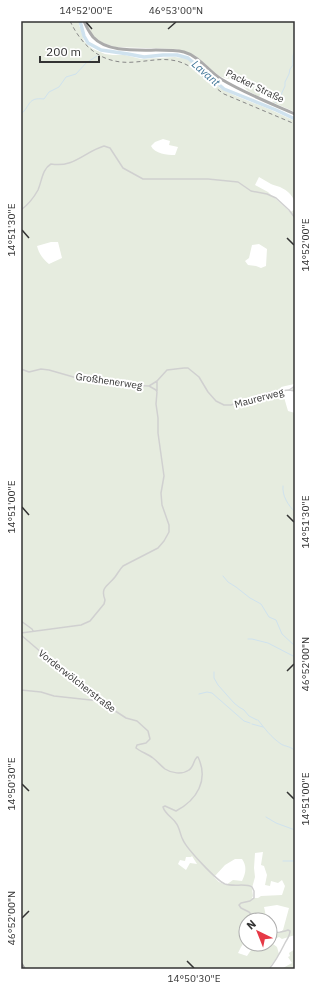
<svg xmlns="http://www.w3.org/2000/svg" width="316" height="990" font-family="'IBM Plex Sans',sans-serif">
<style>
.green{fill:#e6ecdf;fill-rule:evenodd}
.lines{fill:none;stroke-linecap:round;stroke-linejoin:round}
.stream{stroke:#cfe2ee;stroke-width:1}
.river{stroke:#cfe2ee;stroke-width:3.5}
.minor{stroke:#d0d0d0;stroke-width:1.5}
.primary{stroke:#ababab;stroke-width:3}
.motorway{stroke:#9a9a9a;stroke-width:3.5}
.rail{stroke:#888;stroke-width:1;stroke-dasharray:4 3;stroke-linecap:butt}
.ticks{fill:none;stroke:#333;stroke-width:1.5}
.labels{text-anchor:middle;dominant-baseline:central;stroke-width:4;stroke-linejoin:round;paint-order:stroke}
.street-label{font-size:10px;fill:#333;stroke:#fff}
.water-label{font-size:11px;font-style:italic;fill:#3f7597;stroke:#fff}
.neatline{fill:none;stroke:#333;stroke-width:1.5}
.ticks-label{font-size:10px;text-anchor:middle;fill:#333}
</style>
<rect width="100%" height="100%" fill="#fff"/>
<path class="green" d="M21 21H79V26L82 30H81L84 41 89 46 93 49 105 54 113 55H125L141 59 175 57 188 59 197 66 220 88 236 96 269 109 295 121V390H291L294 384 281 387 288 411 295 413V935L282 939 279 937 272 940 273 944 277 947 279 954 272 964 268 969H21ZM163 139 170 141 169 145 178 147 175 155C167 155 155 154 151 146L155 142ZM259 177C263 179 267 182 271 184 273 185 277 186 280 187 289 191 298 200 294 210L290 212 276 199 272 196 268 192 255 185ZM51 242H58L62 258 49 264C43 259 39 254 37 246ZM259 244 267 249 266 266 261 268 256 266 248 265 245 261 249 258 252 245ZM263 852 261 865 264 866 267 875 265 885 270 886 271 881 278 883 282 880 285 886 282 895 261 896 258 898H252L253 896 252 888 255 877 254 868 255 853ZM192 856 197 864 190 863 186 870 178 864 180 860 185 861 186 857H191ZM235 859H242C247 866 246 873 242 881L233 880 226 885 219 882 214 877 225 865ZM277 905 289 908 283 930 277 934 270 933V944H255L247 956 238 953 241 947 245 941H246V920H259L266 916 264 907Z
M85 21H295V112L272 102 275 100 270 92 261 93 259 97 248 91 243 86 229 79 221 77 213 71 196 56 176 49 115 47 103 43 93 36Z
M295 949V969H284L283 968 292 963 288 957 290 956 289 953Z"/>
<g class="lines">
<path class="stream" d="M295 24 294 35 295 47
M275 103 280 97 285 86V82L289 74 290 69 293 65V56L295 49
M21 114C31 106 27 97 44 99L49 92 59 87 66 77 76 74 86 63 97 56
M283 486C282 496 288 505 295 512
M223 576 228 582 236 587 250 598 261 604 269 617 276 620 282 634 295 646
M248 639H252L268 643 295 657
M214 672V678L218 685 234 703 239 707 244 710 249 716 257 720
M199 694 207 692 212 693 244 721 250 723
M258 720C265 729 271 737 281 744 286 747 291 746 295 751
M252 724 263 727
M266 817 276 823 295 830
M283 861H295"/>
<path class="river" d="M80 21 84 36 88 43 101 50 128 54 144 57 163 55H177L188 58 224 89 276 110 295 119"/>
<path class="minor" d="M21 210C29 204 33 199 38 190 42 181 42 169 51 164 74 168 84 152 104 146L110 148 123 168 143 179H208L238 182 251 191 267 194 276 198 289 210 295 218
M21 369 29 372 41 369 49 370 84 380 123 385 149 386 156 390 157 392 156 404 158 418V433L164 476 161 493 162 505 169 525V532L164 541 158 548 123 566C120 569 118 573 115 577 108 586 100 587 105 600L104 604 90 621 81 625 21 633
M149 386 157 381 167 370 184 368H188L199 377 208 392 216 401 224 405H231L270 392 289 390 295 386
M289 390 295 391
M157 391V381
M21 621 32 629 33 631
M21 635 56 665 79 681 86 690 100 701 126 718 137 721 148 731 150 739 146 743 137 745 136 748C141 752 148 754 153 758 157 761 160 765 165 769 171 773 182 775 189 770 194 767 193 761 197 757H198C209 780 197 800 176 811L165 806 163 807C165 814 172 817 176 823 180 828 180 835 183 840 187 849 216 880 225 884 233 887 247 883 252 887L254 891V898L250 901 241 903 239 905 241 908 249 912 256 920
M21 690 41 692 54 696 100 701
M269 969C276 961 280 953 285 943 287 939 290 936 290 931L288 930C282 932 276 934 270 931"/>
<path class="primary" d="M84 21C86 26 89 32 93 37 112 58 158 46 184 52 199 56 208 71 221 79 244 93 270 103 295 114"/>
<path class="motorway" d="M21 964 24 969"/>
<path class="rail" d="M70 21C83 48 103 65 135 62 150 61 165 57 180 62 198 68 209 84 224 94L295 124"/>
</g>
<path class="ticks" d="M86 22 92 29M168 29 176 22M22 230 29 238M287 238 294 245M22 507 29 515M287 515 294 522M287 671 294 664M22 784 29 791M287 792 294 799M22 918 29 911M187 961 194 968"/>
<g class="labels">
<g class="street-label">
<text transform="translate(255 86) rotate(26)">Packer Straße</text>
<text transform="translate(109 381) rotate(8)">Großhenerweg</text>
<text transform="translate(259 398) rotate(-15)">Maurerweg</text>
<text transform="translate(77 681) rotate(38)">Vorderwölcherstraße</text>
</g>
<g class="water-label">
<text transform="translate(206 73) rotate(41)">Lavant</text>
</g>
</g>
<rect width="316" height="990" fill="none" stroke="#ffffff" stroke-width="44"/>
<g transform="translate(258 932) rotate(317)"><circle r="19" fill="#ffffff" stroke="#adadad"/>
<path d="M0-3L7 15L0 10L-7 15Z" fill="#e63946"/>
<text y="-6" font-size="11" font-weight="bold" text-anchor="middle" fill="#333333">N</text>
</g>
<path d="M40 56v6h59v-6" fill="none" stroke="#333333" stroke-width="2"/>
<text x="46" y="56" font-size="12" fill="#333333" stroke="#ffffff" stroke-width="3" paint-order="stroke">200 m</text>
<rect x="22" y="22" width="272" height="946" class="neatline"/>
<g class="ticks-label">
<text x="86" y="14">14°52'00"E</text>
<text x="176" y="14">46°53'00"N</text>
<text transform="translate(11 230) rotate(-90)" y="4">14°51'30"E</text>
<text transform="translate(305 245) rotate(-90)" y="4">14°52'00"E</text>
<text transform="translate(11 507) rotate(-90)" y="4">14°51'00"E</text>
<text transform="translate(305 522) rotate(-90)" y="4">14°51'30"E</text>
<text transform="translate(305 664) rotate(-90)" y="4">46°52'00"N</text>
<text transform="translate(11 784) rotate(-90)" y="4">14°50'30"E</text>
<text transform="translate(305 799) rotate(-90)" y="4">14°51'00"E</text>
<text transform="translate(11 918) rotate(-90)" y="4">46°52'00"N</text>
<text x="194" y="982">14°50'30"E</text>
</g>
</svg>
